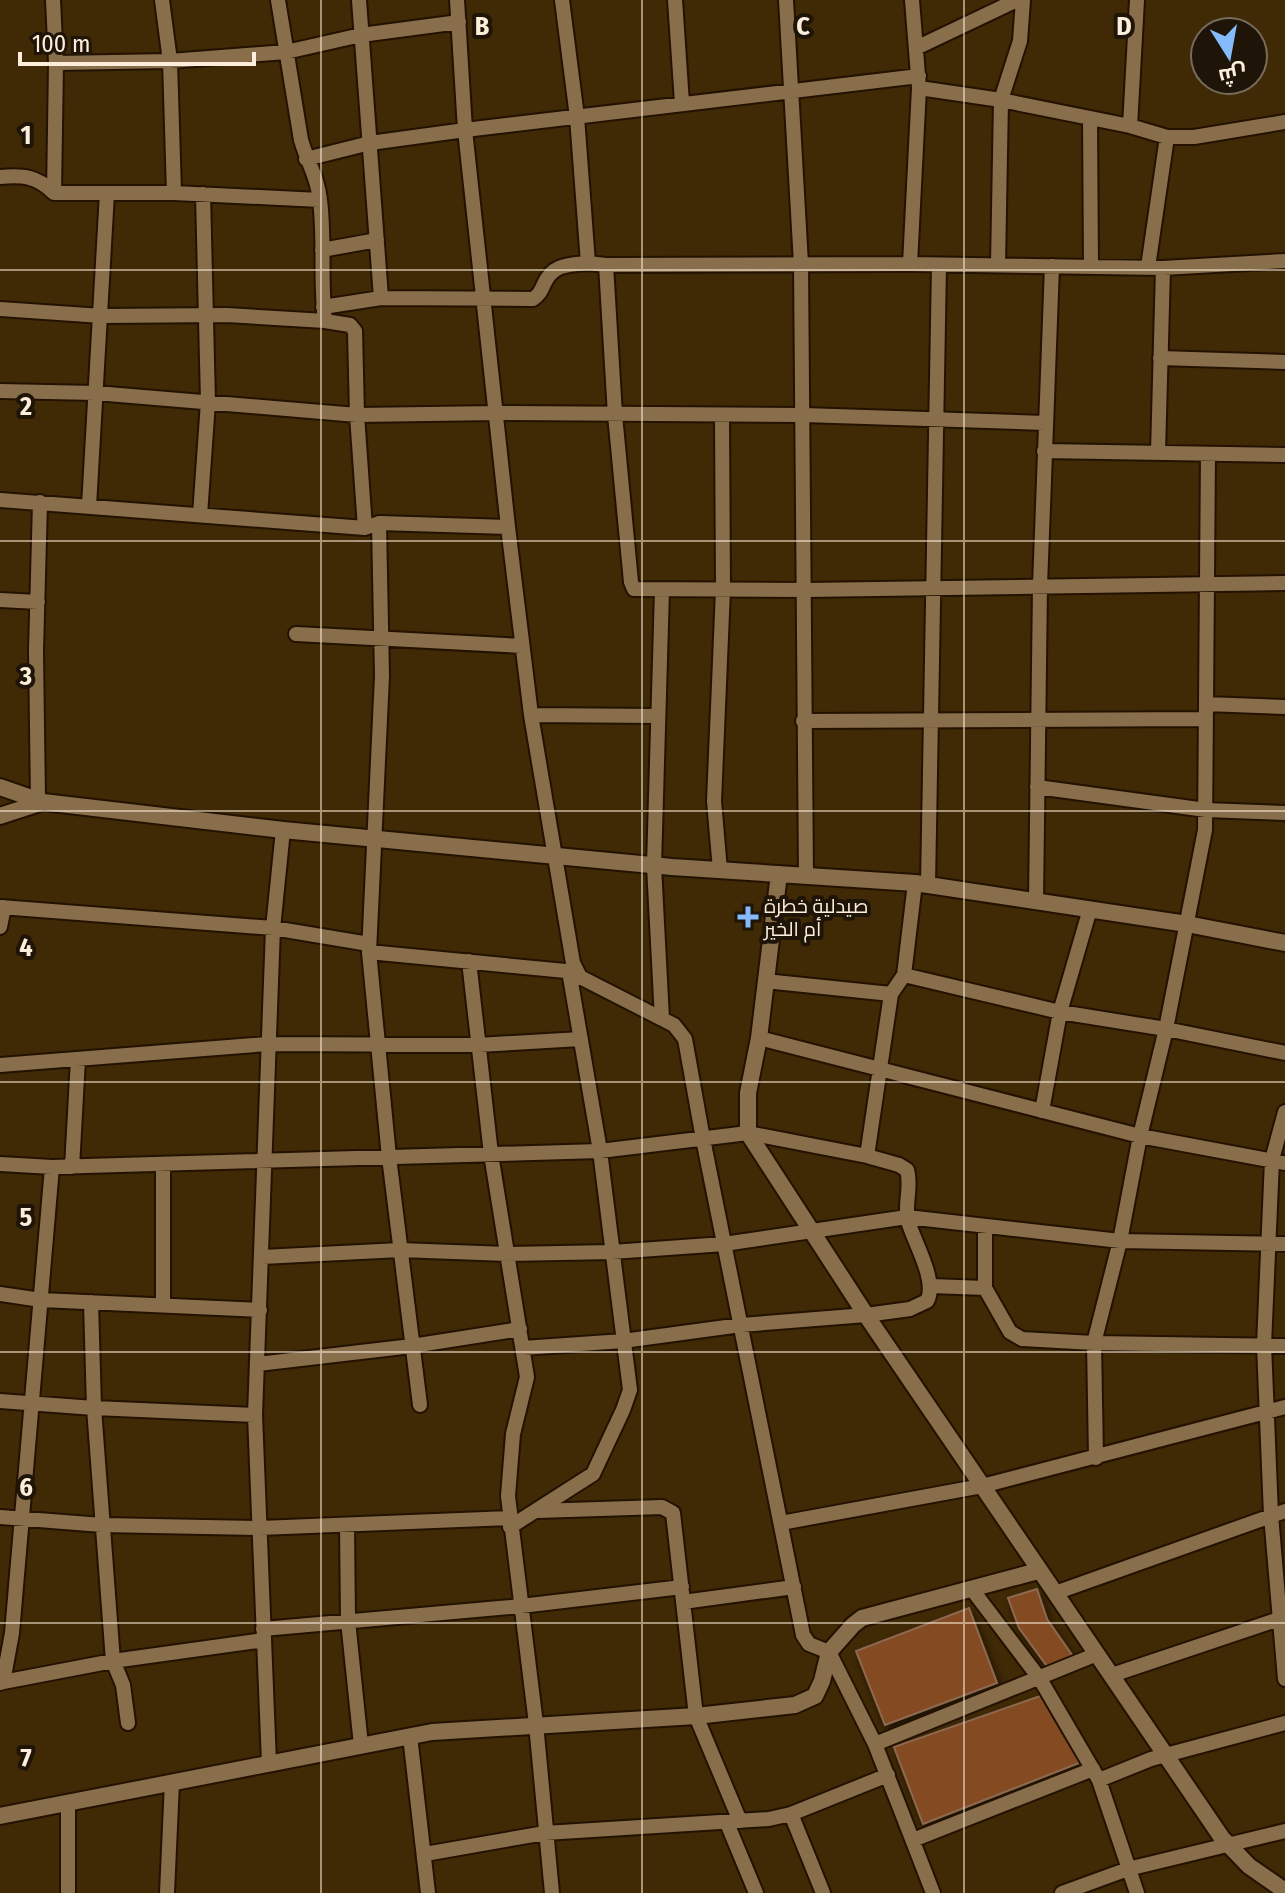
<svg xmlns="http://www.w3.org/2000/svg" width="1285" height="1893" font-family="'Fira Sans Condensed',Cairo,sans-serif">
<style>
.building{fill:#844b21;stroke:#8d6951;stroke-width:2;filter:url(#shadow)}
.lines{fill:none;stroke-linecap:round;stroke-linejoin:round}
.minor-casing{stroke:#231200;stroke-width:18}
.tertiary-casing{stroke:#231200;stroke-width:20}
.minor{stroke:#896e4c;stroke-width:14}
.tertiary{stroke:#896e4c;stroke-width:16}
.grid{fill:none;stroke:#fceedb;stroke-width:2;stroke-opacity:0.55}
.poi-dot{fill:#86bbfb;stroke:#1e1407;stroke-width:3}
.labels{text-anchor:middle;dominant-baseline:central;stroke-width:8;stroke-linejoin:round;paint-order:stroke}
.poi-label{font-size:20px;fill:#fceedb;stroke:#1e1407;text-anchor:start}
.grid-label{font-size:26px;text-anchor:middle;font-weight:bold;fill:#fceedb;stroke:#1e1407;stroke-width:8;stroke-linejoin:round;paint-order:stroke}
</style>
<defs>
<filter id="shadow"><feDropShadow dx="3" dy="5" stdDeviation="4" flood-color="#0009"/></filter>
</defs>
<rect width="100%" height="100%" fill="#402905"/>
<path class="building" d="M1037 1589 1047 1619 1072 1655 1049 1669 1019 1628 1008 1598Z
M969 1608 997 1683 885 1725 856 1651Z
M1046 1694 1079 1763 923 1824 894 1747Z"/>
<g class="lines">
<defs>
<path id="minor" d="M53 0 56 63 54 193
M162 0 170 61 174 193
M278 0 301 140C307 161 318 178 320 200 325 240 320 281 325 321L350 325 355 331 357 415 365 528
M562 0 577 117 588 263 606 265 615 415 631 582 634 589 806 590 1285 583
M675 0 682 103
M786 0 801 264 806 876
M1137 0 1130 126 1167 137H1194L1285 122
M916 48 1017 0
M56 63 170 61 286 52 361 35 459 22
M919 88 1001 100 1130 126
M1090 118 1091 266
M306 159 370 143 465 130 919 76
M0 177C23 175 37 176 54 193H174L320 200
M322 250 377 240
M910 264 919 88 912 0
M606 265 910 264 1163 268 1285 261
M998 265 1001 100 1020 41 1023 0
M1148 267 1167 137
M381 298 533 299C539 295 541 291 544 284 553 264 568 265 588 263
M323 307 381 298 359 0
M0 309 102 316 227 315 325 321
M1160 358 1285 362
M0 391 96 393 357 415 497 413 804 415 1045 423
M1044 451 1285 455
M1158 453 1163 268
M0 500 365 528 379 523 508 527 465 130 457 0
M89 506 107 193
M200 515 208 402 203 194
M379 523 382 676 369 952 389 1157 420 1405
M508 527 531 715 573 963 580 977 674 1025 685 1039 703 1139 803 1635 809 1644 829 1652 875 1744 933 1893
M662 590 654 866 662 1019
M0 600 38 602
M296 634 522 646
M1206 704 1285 707
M531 715 658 716
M803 721 1206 719
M1037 787 1206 810 1285 813
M38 801 36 651 40 502
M720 870 714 801 723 590 722 415
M915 883 904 975 1060 1012 1166 1029 1285 1053
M928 885 939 265
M1036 901 1040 586 1052 266
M0 907 273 928 369 944
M0 927 4 907
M369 952 576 972
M469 961 491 1154 527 1377 513 1434 508 1496 536 1724 552 1893
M765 981 891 994
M759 1038 1140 1136 1285 1163
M0 1065 267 1044 478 1045 581 1039
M1042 1111 1060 1012 1090 909
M1285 1112 1272 1160 1264 1345 1271 1515 1285 1679
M867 1156 891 994 904 975
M0 1164 52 1167 600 1151 748 1133 867 1156 899 1165 907 1170C912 1187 904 1204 908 1221 914 1242 938 1282 927 1301L910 1309 866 1315 741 1325 623 1341 523 1348
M163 1164V1304
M72 1167 78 1059
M262 1257 400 1250 507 1254 612 1252 724 1244 907 1217 1120 1241 1285 1244
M931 1286 985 1288 1010 1332 1022 1339 1094 1343 1285 1346
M985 1288V1227
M0 1294 41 1300 260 1310
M91 1302 94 1408 113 1661 123 1685 128 1723
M258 1364 412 1346 520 1329
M0 1401 94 1408 255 1415
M1096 1458 1094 1343 1120 1241 1140 1136 1166 1029 1205 830 1208 454
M537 1511 662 1507 673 1513 696 1716 740 1821
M0 1517 102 1525 260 1528 510 1518
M781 1523 982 1486 1285 1407
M347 1525 348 1621 361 1745
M510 1527 593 1474 623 1410 630 1390 600 1151 569 971
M971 1588 1040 1679 1099 1780
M1055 1593 1285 1511
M683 1602 794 1587
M263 1629 521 1606 682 1587
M1112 1675 1285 1617
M3 1682 113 1661 264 1640
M0 1683 3 1682 12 1633 52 1167
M410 1736 428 1893
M875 1744 1097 1654
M269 1763 255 1415 273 928 283 830
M791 1814 823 1893
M727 1823 756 1893
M913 1840 1093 1769
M425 1854 545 1833 769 1819 791 1814 888 1775
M68 1893V1803
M167 1893 172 1782
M1062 1893 1128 1869 1285 1831
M1137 1893 1099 1780 1151 1759 1285 1723"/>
<path id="tertiary" d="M0 787 43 802 283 830 672 867 915 883 1187 924 1285 943
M0 816 43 802
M779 874 759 1038 748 1093V1133L866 1315 1222 1838 1249 1866 1285 1891
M0 1816 432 1732 696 1716 795 1705 815 1696 822 1681 829 1652 853 1625 862 1618 1038 1571"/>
</defs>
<use href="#minor" class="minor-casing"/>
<use href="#tertiary" class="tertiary-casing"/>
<use href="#minor" class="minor"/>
<use href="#tertiary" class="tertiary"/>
</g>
<path class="grid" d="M321 0V1893M642 0V1893M964 0V1893M0 270H1285M0 541H1285M0 811H1285M0 1082H1285M0 1352H1285M0 1623H1285"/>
<path class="poi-dot" d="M744 905h8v8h8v8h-8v8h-8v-8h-8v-8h8z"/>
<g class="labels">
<g class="poi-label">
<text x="764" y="906">صيدلية خطرة<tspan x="764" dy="23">أم الخير</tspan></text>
</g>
</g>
<g class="grid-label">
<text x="482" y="35">B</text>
<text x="803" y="35">C</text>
<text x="1124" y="35">D</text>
<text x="26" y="144">1</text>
<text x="26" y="415">2</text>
<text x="26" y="685">3</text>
<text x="26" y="956">4</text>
<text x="26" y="1226">5</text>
<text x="26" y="1496">6</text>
<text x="26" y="1767">7</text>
</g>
<g transform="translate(1229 56) rotate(169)"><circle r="38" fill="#1e1407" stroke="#776b5c" stroke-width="2"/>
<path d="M0-6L14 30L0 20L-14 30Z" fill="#86bbfb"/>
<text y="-12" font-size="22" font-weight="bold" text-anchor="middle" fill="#fceedb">ش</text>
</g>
<path d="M20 52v12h234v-12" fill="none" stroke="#fceedb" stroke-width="4"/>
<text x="32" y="52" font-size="24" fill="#fceedb" stroke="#1e1407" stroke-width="6" paint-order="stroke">100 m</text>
</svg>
